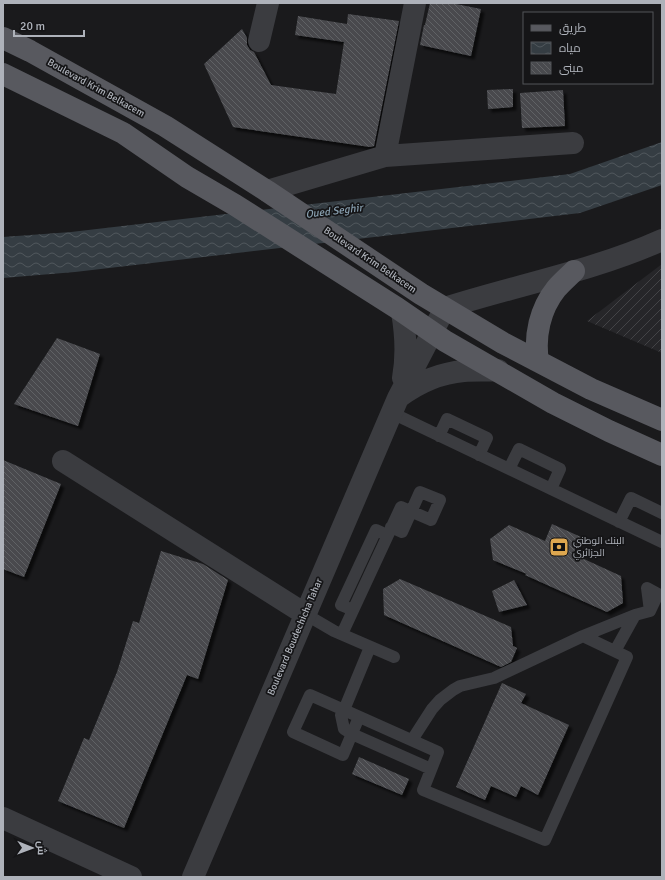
<svg xmlns="http://www.w3.org/2000/svg" width="665" height="880" font-family="Signika,Cairo,sans-serif">
<style>
.industrial{fill:url(#industrial-furrows)}
.water{fill:url(#water-waves)}
.building{fill:url(#building-back-hatch);filter:url(#shadow)}
.lines{fill:none;stroke-linecap:round;stroke-linejoin:round}
.service{stroke:#3b3c40;stroke-width:12}
.minor{stroke:#3b3c40;stroke-width:22}
.primary{stroke:#58595f;stroke-width:22}
.labels{text-anchor:middle;dominant-baseline:central;stroke-width:3.5;stroke-linejoin:round;paint-order:stroke}
.street-label{font-size:10px;fill:#aeb2ba;stroke:#151517}
.poi-label{font-size:10px;fill:#aeb2ba;stroke:#151517;text-anchor:start}
.water-label{font-size:11px;font-style:italic;fill:#89a0b0;stroke:#151517}
</style>
<defs>
<pattern id="industrial-furrows" width="10" height="10" patternUnits="userSpaceOnUse"><rect width="10" height="10" fill="#262629"/><path d="M-1 1l2-2M0 10L10 0M9 11l2-2" fill="none" stroke="#434346"/></pattern>
<pattern id="water-waves" width="16" height="10" patternUnits="userSpaceOnUse"><rect width="16" height="10" fill="#353d43"/><path d="M0 5q4-4 8 0t8 0" fill="none" stroke="#50575c"/></pattern>
<pattern id="building-back-hatch" width="6" height="6" patternUnits="userSpaceOnUse"><rect width="6" height="6" fill="#494a4e"/><path d="M-1 5l2 2M0 0l6 6M5-1l2 2" fill="none" stroke="#616265"/></pattern>
<filter id="shadow"><feDropShadow dx="3.5" dy="3.5" stdDeviation="1" flood-color="#0009"/></filter>
</defs>
<rect width="100%" height="100%" fill="#1a1a1c"/>
<path class="industrial" d="M662 264V353L587 321Z"/>
<path class="water" d="M662 142V185L580 213 75 272 3 278V237L71 232 570 174Z"/>
<path class="building" d="M430 3H451L481 9 471 56 420 45 424 25H425Z
M348 14 399 21 374 146 370 147 233 127 204 64 242 29 247 38V45L250 50 254 52 271 85 336 94 344 42 295 35 298 16 347 24Z
M513 89V107L488 109 487 90Z
M563 90 565 126 522 128 520 93Z
M57 338 100 354 78 426 14 404Z
M3 460 61 484 24 577 3 569Z
M552 524 581 537 573 554 621 576 623 603 607 612 525 575 527 574 493 560 490 539 509 525 545 541Z
M161 551 203 564 228 580 198 679 187 675 124 828 58 801 84 738 89 740 117 672 133 621 139 623Z
M400 579 511 627 513 646 517 648 511 662 501 667 384 615 383 589Z
M514 580 527 605 499 612 492 591Z
M502 683 526 694 521 703 569 725 538 795 521 786 516 797 491 786 485 800 456 787Z
M359 757 409 779 402 795 352 774Z"/>
<g class="lines">
<path class="service" d="M392 413 662 542
M439 436 447 419 487 438 479 455
M509 469 519 449 560 469 551 489
M619 522 631 498 662 513
M353 610 341 605 376 530 387 535
M305 614 334 631 394 657
M342 634 401 507 431 520 440 500 420 492 402 532 391 527
M583 636 635 615
M370 647 344 710 438 752 423 790 545 840 627 657 583 636 494 678 460 686 453 690 440 700 432 709 412 740
M615 651 635 615 650 611 658 594 647 588 650 611
M359 717 343 755 293 732 310 695 344 710 341 715 344 729 352 734 431 769"/>
<path class="minor" d="M259 41 268 3
M385 156 573 143
M267 191 385 156 415 3
M402 312C406 335 407 356 403 378
M399 397C419 382 439 373 464 371 475 370 487 371 498 370
M63 461 305 614
M3 818 131 877
M193 877 398 398 445 308C517 285 593 271 662 240"/>
<path class="primary" d="M3 38 30 51 165 126 267 191 421 294 503 343 591 389 662 420
M3 74 123 133 187 177 235 205 397 308 445 341 553 403 609 431 662 455
M538 361C534 336 540 309 556 289 561 283 568 277 574 271"/>
</g>
<defs>
<symbol id="bank-square" viewBox="-11 -11 22 22"><rect x="-9" y="-9" width="18" height="18" rx="4" fill="#dea74f" stroke="#151517"/><path d="M-6-4H6V4H-6ZM0-2.3a2.3 2.3 0 1 0 0 4.6a2.3 2.3 0 1 0 0-4.6Z" fill="#111"/></symbol>
</defs>
<g fill-rule="evenodd">
<use href="#bank-square" x="548" y="536" width="22" height="22"/>
</g>
<g class="labels">
<g class="street-label">
<text transform="translate(96 88) rotate(29)">Boulevard Krim Belkacem</text>
<text transform="translate(370 260) rotate(34)">Boulevard Krim Belkacem</text>
<text transform="translate(295 637) rotate(-67)">Boulevard Boudechicha Tahar</text>
</g>
<g class="poi-label">
<text x="573" y="541">البنك الوطني<tspan x="573" dy="12">الجزائري</tspan></text>
</g>
<g class="water-label">
<text transform="translate(334 211) rotate(-7)">Oued Seghir</text>
</g>
</g>
<rect width="665" height="880" fill="none" stroke="#aeb2ba" stroke-width="8"/>
<rect x="523" y="12" width="130" height="72" fill="#151517" stroke="#525458"/>
<rect x="531" y="25" width="20" height="6" fill="#58595f" stroke="#525458"/>
<text x="559" y="32" font-size="12" fill="#aeb2ba">طريق</text>
<rect x="531" y="42" width="20" height="12" fill="url(#water-waves)" stroke="#525458"/>
<text x="559" y="52" font-size="12" fill="#aeb2ba">مياه</text>
<rect x="531" y="62" width="20" height="12" fill="url(#building-back-hatch)" stroke="#525458"/>
<text x="559" y="72" font-size="12" fill="#aeb2ba">مبنى</text>
<g transform="translate(32 848) rotate(91)" stroke="#151517" stroke-width="3" paint-order="stroke">
<path d="M0-3L7 15L0 10L-7 15Z" fill="#aeb2ba"/>
<text y="-6" font-size="11" font-weight="bold" text-anchor="middle" fill="#aeb2ba">ش</text>
</g>
<path d="M14 30v6h70v-6" fill="none" stroke="#aeb2ba" stroke-width="2"/>
<text x="20" y="30" font-size="12" fill="#aeb2ba" stroke="#151517" stroke-width="3" paint-order="stroke">20 m</text>
</svg>
